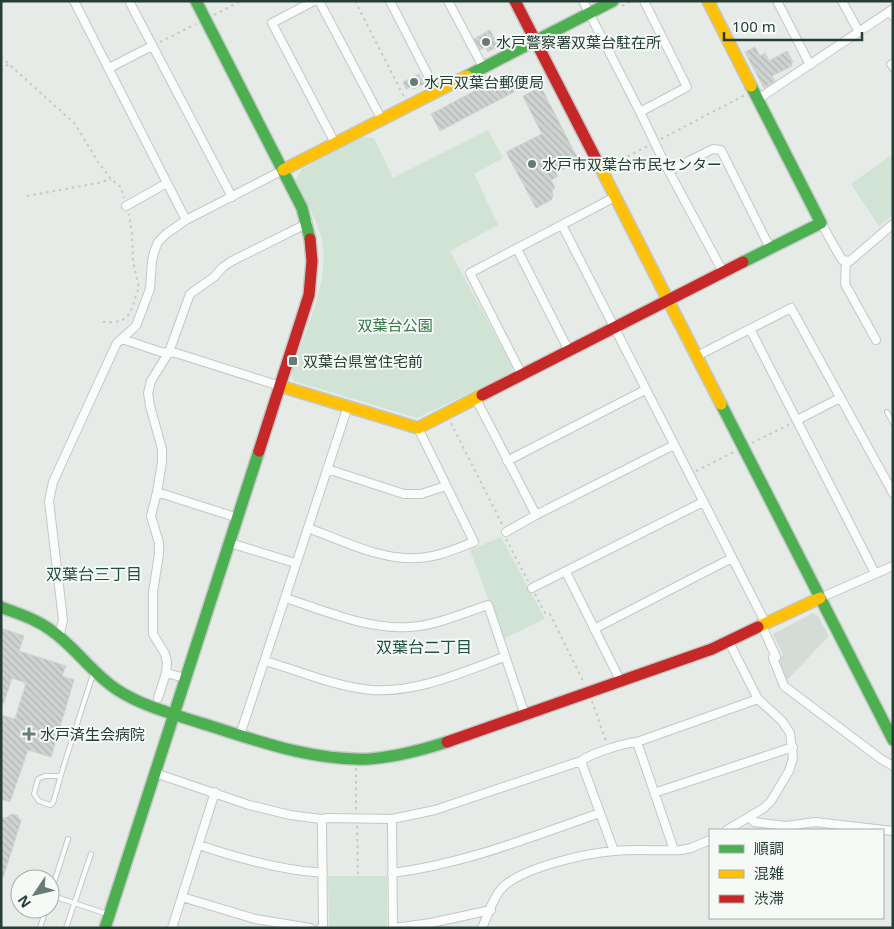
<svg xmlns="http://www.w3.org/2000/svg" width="894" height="929" font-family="'Noto Sans','Noto Sans JP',sans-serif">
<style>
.built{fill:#d4dcd8}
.green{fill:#d0e3d4}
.building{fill:url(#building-back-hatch);stroke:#cfd4d1}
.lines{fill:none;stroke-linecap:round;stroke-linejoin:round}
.lane-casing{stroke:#c3c8c5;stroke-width:6}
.street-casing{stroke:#c3c8c5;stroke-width:10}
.fast-casing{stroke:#c2c9c5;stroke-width:14}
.slow-casing{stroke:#c2c9c5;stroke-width:14}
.jam-casing{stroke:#c2c9c5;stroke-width:14}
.path{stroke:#c2cbc6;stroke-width:2;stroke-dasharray:2.5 4;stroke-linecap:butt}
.lane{stroke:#fbfcfc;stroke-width:4}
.street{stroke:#fbfcfc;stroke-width:8}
.fast{stroke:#4caf50;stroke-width:11}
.slow{stroke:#ffc107;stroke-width:11}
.jam{stroke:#c62828;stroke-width:11}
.poi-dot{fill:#687b74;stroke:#f5faf7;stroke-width:2}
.labels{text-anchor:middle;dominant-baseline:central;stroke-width:4;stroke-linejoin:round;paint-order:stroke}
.poi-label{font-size:15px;fill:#243e35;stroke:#f5faf7;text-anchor:start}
.park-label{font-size:15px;fill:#2f7443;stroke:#f5faf7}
.neighbourhood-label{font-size:16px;fill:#205040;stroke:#f5faf7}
</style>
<defs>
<pattern id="building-back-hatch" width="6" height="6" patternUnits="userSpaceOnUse" patternTransform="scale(1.25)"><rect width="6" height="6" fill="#ced2d0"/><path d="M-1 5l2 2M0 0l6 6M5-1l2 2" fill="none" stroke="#b1b5b3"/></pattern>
</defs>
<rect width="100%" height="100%" fill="#e6ebe8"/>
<path class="built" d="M813 613 818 616 829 636 784 683 775 659 783 655 773 634Z"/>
<path class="green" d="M488 130 503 158 474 174 498 225 450 251 513 368 509 374 417 418 294 381 290 374C304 334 334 275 320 233 314 215 304 197 296 180L301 170 361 137 374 138 393 178Z
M893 154V215L879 226 851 184Z
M501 537 545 619 503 639 470 550Z
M328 876H387V927L329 928Z"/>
<path class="building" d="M490 30 498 46 488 52 485 47 480 50 474 39Z
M755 47 760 56 765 53 769 61 787 51 793 62 791 63 792 66 772 76 775 81 764 88 745 52Z
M419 74 424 84 413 89 412 86 406 89 403 82Z
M505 75 514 92 440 131 431 114Z
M541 87 579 161 556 173 558 176 551 180 555 188 552 190 553 197 551 200 536 208 506 152 542 134 523 96Z
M1 628 24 636 19 651 66 666 62 676 74 680 51 757 28 750 10 802 1 799V715L15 719 26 683 12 678 3 705 1 704Z
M11 814 17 815 21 821 3 878H1V817L6 818Z"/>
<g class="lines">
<defs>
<path id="lane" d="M888 13 893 19
M893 61 889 64 893 70
M887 412 893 423
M60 776H45L38 779 34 794 39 801 50 805 53 803 63 768 93 674
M50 895 107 914
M50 895 68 839
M40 928 46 909
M66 928 91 854"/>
<path id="street" d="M74 1 186 220
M129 1 232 197
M314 1 272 23 335 143
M319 1 382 120
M390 1 436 91
M448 1 483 67
M583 1 640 112 665 164 723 272
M777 1 810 65
M842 1 859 32
M109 68 152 46
M758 99 893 9
M640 112 687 87 644 1
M669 171 713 149 721 150 770 248
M126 206 167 183
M821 223 842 260 850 261 893 224
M562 225 766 624
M517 249 569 351
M846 261 845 284 876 340
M750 329 875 573
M122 339 161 352 176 353 280 386
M697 356 791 308 893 493
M522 375 470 273 615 197
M476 399 536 515 674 445
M797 420 840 398
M507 461 645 390
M327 469 404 494H421L446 486
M157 492 238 518
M308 528C341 540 380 560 415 558 436 558 455 549 474 542L418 428
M506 532 536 515
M230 543 295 563
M566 572 621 682
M532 588 703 502
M285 598C324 610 367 630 409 627 434 626 464 613 488 605L525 715
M820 598 893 566
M762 626 776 657 773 658 784 686 881 759 893 766
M594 629 732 558
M59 637 63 620 49 501 53 482 113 351 117 343 136 326 150 289 152 261 154 252 158 242 166 234 186 220 283 170
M265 661C300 671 336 687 372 690 417 693 463 672 504 657
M166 673 185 678
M158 698 166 673 167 662 165 654 153 634V592L159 554V543L151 516 157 492 162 462V449L150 406 148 393 151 381 169 352 190 294 214 277 223 267 232 261 308 223
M240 735 348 406
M581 761 614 851
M155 773 249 805 290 815 321 819 322 824 323 927 321 928
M654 793 793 747
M750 817 754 822 786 826 815 822 893 831
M321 819 328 818 392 819
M727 830 764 808 771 801 789 771 793 758 790 733 782 721 758 699 729 642
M199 845C240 859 280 870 323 873
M674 850 637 742 758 699
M392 873C464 864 531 837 600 813
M182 897 255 919 310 928
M172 928 215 792
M393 928 392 819 435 810 581 761C592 753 624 743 637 742
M394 928 431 923 491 910
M482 928C488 915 493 897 503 887 524 867 587 853 615 851 637 849 659 851 681 850L691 848 710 840"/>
<path id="fast" d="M196 1 302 208 310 239
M467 76 613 1
M743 262 821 223 751 86
M721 404 893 740
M1 607C18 614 37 619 52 631 76 648 92 673 116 689 143 707 174 714 204 724 258 741 312 761 369 759 396 757 422 750 447 742
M105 928 259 451"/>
<path id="slow" d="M708 1 751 86
M597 161 721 404
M283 170 467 76
M280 386 418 428 482 395
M758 627 820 598"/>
<path id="jam" d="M515 1 597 161
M482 395 743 262
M259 451 309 295 312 261 310 239
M447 742 712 649 758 627"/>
</defs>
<use href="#lane" class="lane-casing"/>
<use href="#street" class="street-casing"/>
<use href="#fast" class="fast-casing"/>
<use href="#slow" class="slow-casing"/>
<use href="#jam" class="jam-casing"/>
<path class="path" d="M355 1 404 97
M622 6 631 1
M214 15 241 1
M160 42 196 24
M1 57 75 124 98 162 111 179 121 187 124 198
M1 70 9 64
M661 139 745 95
M610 165 648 146
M27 196 98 183 111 179
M103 322C107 322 114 323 119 321 134 317 133 299 139 288L133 261 132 234 129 214
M451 423 503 526
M752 443 790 424
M696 471 734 452
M506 539 528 581
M535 594 545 613 550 614 584 683
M592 701 606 741
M356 768V811
M357 826 358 876"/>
<use href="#lane" class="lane"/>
<use href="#street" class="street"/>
<use href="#fast" class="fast"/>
<use href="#slow" class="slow"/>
<use href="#jam" class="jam"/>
</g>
<g class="poi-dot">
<circle cx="486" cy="42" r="5"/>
<circle cx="414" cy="82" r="5"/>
<circle cx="532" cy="164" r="5"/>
<rect x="288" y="356" width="10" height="10" rx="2.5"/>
<path d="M26.5 726.5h5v5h5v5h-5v5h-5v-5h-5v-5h5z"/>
</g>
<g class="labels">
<g class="poi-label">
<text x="496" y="42">水戸警察署双葉台駐在所</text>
<text x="424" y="82">水戸双葉台郵便局</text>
<text x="542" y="164">水戸市双葉台市民センター</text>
<text x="303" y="361">双葉台県営住宅前</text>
<text x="40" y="734">水戸済生会病院</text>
</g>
<g class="park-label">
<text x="395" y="325">双葉台公園</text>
</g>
<g class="neighbourhood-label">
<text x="94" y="574">双葉台三丁目</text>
<text x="424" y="647">双葉台二丁目</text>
</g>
</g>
<rect width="894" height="929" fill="none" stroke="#243e35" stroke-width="5"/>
<rect x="709" y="829" width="175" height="90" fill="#f5faf7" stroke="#a1afa9"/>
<rect x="719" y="845" width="25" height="8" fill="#4caf50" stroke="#a1afa9"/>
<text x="754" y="854" font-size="15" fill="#243e35">順調</text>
<rect x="719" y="870" width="25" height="8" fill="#ffc107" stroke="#a1afa9"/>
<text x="754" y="879" font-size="15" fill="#243e35">混雑</text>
<rect x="719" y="895" width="25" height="8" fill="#c62828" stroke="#a1afa9"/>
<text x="754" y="904" font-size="15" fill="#243e35">渋滞</text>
<g transform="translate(35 894) rotate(235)"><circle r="24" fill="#f5faf7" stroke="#a1afa9"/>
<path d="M0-4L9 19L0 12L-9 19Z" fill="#687b74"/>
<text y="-8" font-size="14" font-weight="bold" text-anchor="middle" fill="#243e35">N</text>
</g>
<path d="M724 32v8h138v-8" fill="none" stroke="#243e35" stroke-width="2.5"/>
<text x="732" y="32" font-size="15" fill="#243e35" stroke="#f5faf7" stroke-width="4" paint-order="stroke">100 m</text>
</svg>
